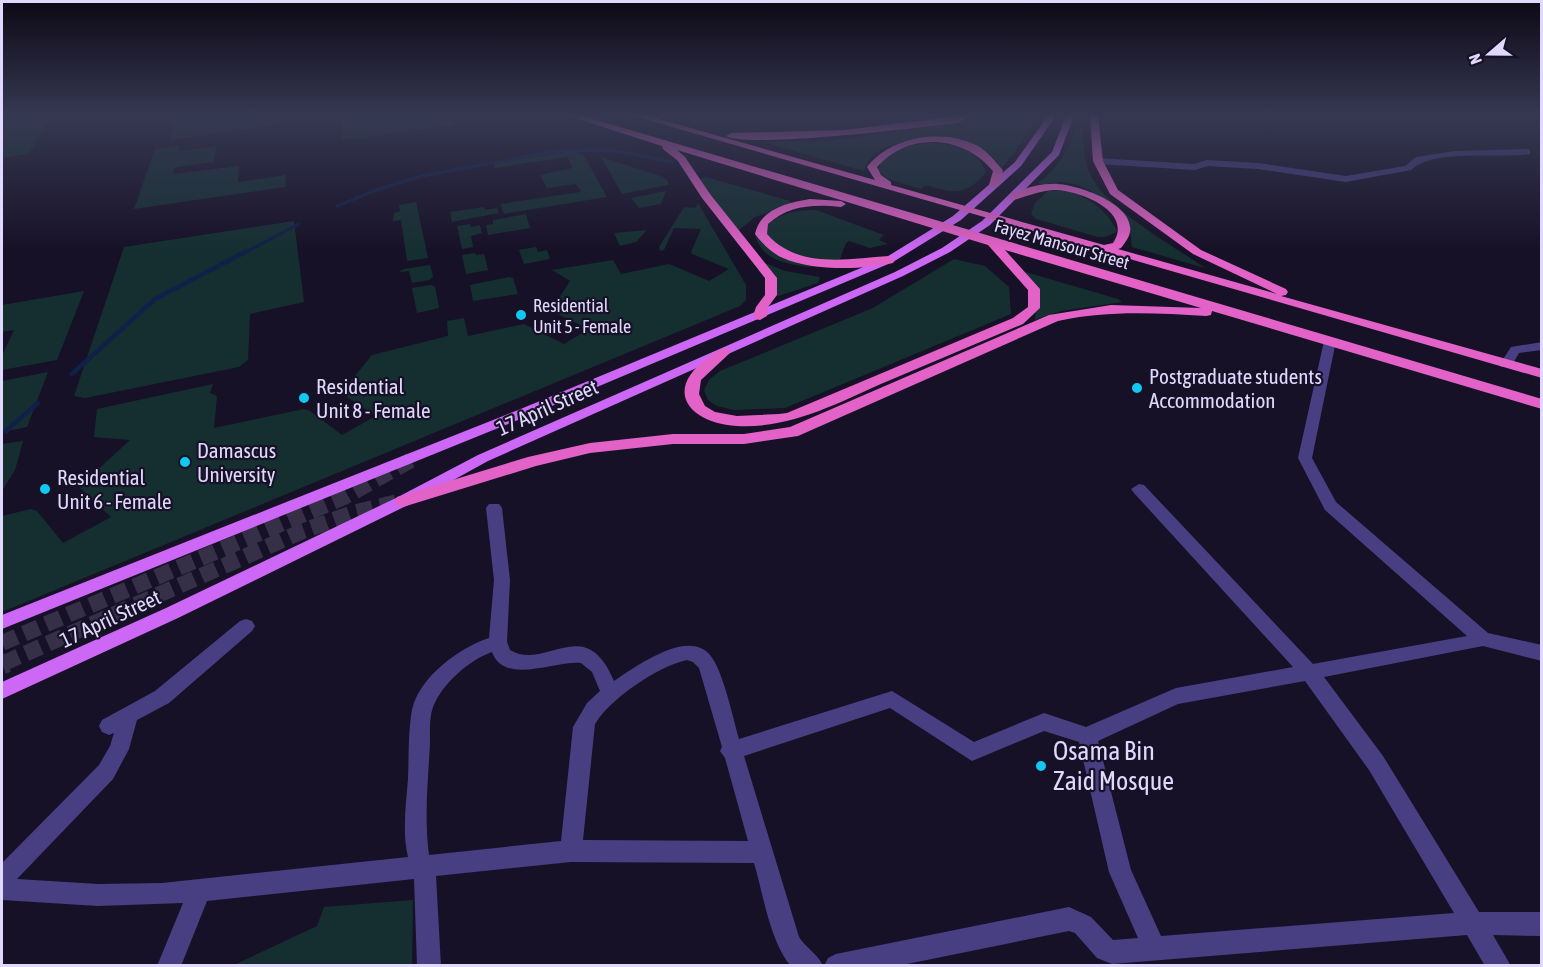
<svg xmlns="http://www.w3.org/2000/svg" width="1543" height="967" font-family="'Asap Condensed',sans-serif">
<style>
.green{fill:#152f31}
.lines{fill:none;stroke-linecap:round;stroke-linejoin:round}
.stream-far2{stroke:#102048;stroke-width:3}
.stream-far1{stroke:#102048;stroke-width:4.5}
.stream{stroke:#102048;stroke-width:5}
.primary-tunnel-far1{stroke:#352f47;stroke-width:16;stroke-dasharray:16 8;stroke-linecap:butt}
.primary-tunnel{stroke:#352f47;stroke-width:21;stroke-dasharray:21 10;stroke-linecap:butt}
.minor{fill:#483f83;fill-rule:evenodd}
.primary{fill:#cd67f6;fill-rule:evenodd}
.trunk{fill:#e262c7;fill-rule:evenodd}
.poi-dot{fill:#11c8f1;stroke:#171127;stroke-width:2}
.labels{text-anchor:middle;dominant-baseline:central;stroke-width:4.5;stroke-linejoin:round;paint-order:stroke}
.far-street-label{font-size:18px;fill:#e1d9fd;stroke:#171127}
.far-poi-label{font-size:18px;fill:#e1d9fd;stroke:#171127;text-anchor:start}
.poi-label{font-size:21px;fill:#e1d9fd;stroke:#171127;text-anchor:start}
.street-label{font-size:21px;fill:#e1d9fd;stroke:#171127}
.near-poi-label{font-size:26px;fill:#e1d9fd;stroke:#171127;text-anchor:start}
</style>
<rect width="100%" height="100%" fill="#171127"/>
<path class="green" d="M2 116H51L29 154 2 158Z
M176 116H297L281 121 276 125 169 140Z
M340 116H452L455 125 342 140Z
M978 116H1037L1022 142 1002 168C996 160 991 153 982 149 954 135 873 132 864 171L762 142 826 141 858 137 959 123Z
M1076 126 1083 127C1084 141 1083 158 1089 172 1104 208 1174 246 1205 268L1132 247 1129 221C1107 201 1091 185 1061 182 1052 181 1046 187 1038 183 1057 169 1070 149 1076 126Z
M931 143C955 145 976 148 986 172 966 197 953 193 926 185L921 189 888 179 878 170C885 148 912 145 931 143Z
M179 146 178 150 180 151 216 146 214 162 178 167 174 169 173 174 239 166 238 182 286 175 285 187 134 209 155 149Z
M575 151 584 156 607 197 504 214 500 204 580 192 581 190 575 184 547 188 540 175 572 168 568 157 495 168 494 163Z
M601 157 663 177 668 181V185L622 194Z
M706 177 790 201 791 205 755 217 738 231 698 180Z
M666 191 661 204 639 208 631 198Z
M1048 191C1077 187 1103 205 1117 230L1115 233 1105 237H1098L1036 219 1031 214 1035 203Z
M416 202 428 258 407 261 401 220 393 221 394 213 400 211 399 205Z
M698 203 746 285V300L740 306 2 612V516L31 509 37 511 63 543 111 517 80 488 82 484 130 440 94 437 97 409 213 384 210 393 217 396 214 428 304 409 310 411 342 435 376 416 341 393 372 355 448 336 447 321 464 318 468 336 524 324 564 344 589 329 553 312 552 309 570 281 552 270 613 260 621 274 669 264 709 281 729 269 692 254 691 252 701 229 674 228 664 250 660 251 659 247 684 207 695 208Z
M484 207 485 210 497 208 499 213 452 222 450 212Z
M816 210 884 235 879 240 888 244 870 248 849 241 846 243 837 267C811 268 760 268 755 233 778 216 787 210 816 210Z
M526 214 530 228 488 235 486 225 493 224V220Z
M294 221 304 302 250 314 248 360 239 367 85 398 74 396 124 247Z
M470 224 471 227 480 225 482 233 471 236 473 247 462 249 457 226Z
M647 230 636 242 620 246 614 233Z
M536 247 538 252 547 250 550 259 524 264 519 250Z
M475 253 476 255 484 254 488 270 466 274 462 255Z
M954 259 985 266 1009 287 1011 314 785 408 734 410 717 406 708 400 704 390 709 380 720 371 873 308Z
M765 263 785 271 820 277 818 283 778 296 770 293 766 280 759 271 760 265Z
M430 265 433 276 430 280 412 283 409 271 399 272 404 269Z
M1012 268 1118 299 1122 302 1061 311 1035 320C1038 293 1029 287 1012 268Z
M509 277 513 278 518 294 473 301 470 285Z
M430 285 435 286 439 308 417 313 412 288Z
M84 291 57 360 2 370V356L14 330 2 332V305Z
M48 372 27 427 2 432V381Z
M23 441 15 470 2 491V444Z
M413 900 412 965H234L317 926 324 907Z"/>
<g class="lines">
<path class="stream-far2" d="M337 206 379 189 422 176 556 151 610 150 673 162
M244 253 299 224"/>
<path class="stream-far1" d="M72 374 155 299 247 251
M7 430 38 403"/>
<path class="stream" d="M6 431 8 429"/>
<path class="primary-tunnel-far1" d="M2 643 344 497 413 459
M4 663 303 531 353 513 398 502"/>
<path class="primary-tunnel" d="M2 664 7 662"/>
<path class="minor" d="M1527 149 1530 150V154C1500 159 1433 148 1411 170L1346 182 1258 169 1208 166 1195 170 1098 164 1093 161 1098 158 1194 164 1207 160 1258 163 1346 176 1405 166 1416 157 1455 151Z
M1330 337 1336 341 1312 458 1336 502 1488 633 1542 645V661L1483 646 1324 677 1383 756 1479 912H1542V936L1493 935 1511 966H1485L1467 935 1112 964 1097 958 1075 933 1069 931 897 966H824L828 958 836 954 1069 907 1091 917 1113 940 1138 938 1109 872 1079 742 1044 731 972 761 890 708 744 756 799 937C806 948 818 954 823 966H791C770 942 763 893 754 863L571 862 436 876 441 966H417L414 879 207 901 181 966H157L183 903 98 906 2 900V863L99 765 110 746 114 733 109 735 102 732 99 726 102 720 155 691 240 621 246 619 252 621 255 626 252 631 169 703 137 720 129 749 113 779 17 879 98 884 162 883 408 857C402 831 406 805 408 779 409 757 408 732 412 710 419 677 459 648 489 638L494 580 486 508 489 504H499L502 508 510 580 507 642 510 650C545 672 585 611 614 681 635 667 688 628 710 655 723 670 733 718 739 739L892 691 974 742 1044 713 1086 727 1176 688 1293 667 1134 493 1131 489 1139 484 1144 485 1313 664 1467 636 1325 510 1298 458 1324 341ZM492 652C504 686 556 660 581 663L592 672 600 691 587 703 573 727 561 841 429 855C424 818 428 781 430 744 430 733 429 718 433 707 442 684 469 660 492 652ZM687 660 693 662 699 668 722 747 720 751 725 758 748 841 583 840 595 724C610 699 658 666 687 660ZM1305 681 1369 770 1454 913 1161 936 1131 870 1098 741 1178 704Z
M1542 342V350L1519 353 1511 367H1501L1500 364 1511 347Z"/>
<path class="primary" d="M1048 116H1056L1021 166 961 220 893 262 533 414 2 629V615L523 408 885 258 953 216 1015 162Z
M1066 116H1074L1059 155 990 225 950 252 903 276 488 461 408 505 178 618 2 699V682L166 608 398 497 478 455 895 272 942 248 982 221 1052 152Z"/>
<path class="trunk" d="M569 116H583L1542 399V409L1212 311 1211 315 1206 316C1156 313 1107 310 1058 321L798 436 744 444H673L590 453 536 466 403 507 397 505 395 501 397 497 528 457 590 443 673 434H744L790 427 1049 315 1111 305 1201 308 1005 250 1040 289V308L1023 324C978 343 933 362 888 381 839 402 792 429 737 426 689 423 662 390 709 357 716 352 720 347 729 349L731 352 701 380 699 394 705 406 715 412 737 416 779 414 787 413 1013 318 1028 307V290L988 245 677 150 685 157 710 194 777 278V295L768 307 767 316 760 320 755 319 753 316 756 307 765 295V278L702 198 678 161 663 149 662 146Z
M634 116H648L875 180 867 167C891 136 943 128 978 146 988 152 995 161 1002 169L1003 171 998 187 989 185 993 171C964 135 908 131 877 167L881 175 891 182V185L1104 245 1113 243C1134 212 1081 191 1056 190 1041 190 1028 196 1014 200L1009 197C1020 188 1043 183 1058 184 1078 185 1135 204 1130 232 1129 238 1124 244 1121 248L1118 249 1277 294 1193 254 1110 194 1093 161 1090 116H1098L1103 161 1118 190 1201 250 1286 289 1288 292 1286 295 1281 296 1542 369V378Z
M959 116H971L958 123C925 127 745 149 726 136L731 133 844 130Z
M810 199 841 201 846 204 841 207C814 204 789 205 768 224L767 234C798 269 846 259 889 256L895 260 893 263C863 270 811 271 783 258 771 253 763 244 755 234 760 209 787 203 810 199Z"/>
</g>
<linearGradient id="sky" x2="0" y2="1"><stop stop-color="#0d0915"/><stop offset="0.46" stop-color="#363852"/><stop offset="1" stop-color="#363852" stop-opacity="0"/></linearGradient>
<rect width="1543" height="251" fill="url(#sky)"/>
<g class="poi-dot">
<circle cx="521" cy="315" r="6"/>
<circle cx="1137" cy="388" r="6"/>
<circle cx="304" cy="398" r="6"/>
<circle cx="185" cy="462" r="6"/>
<circle cx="45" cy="489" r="6"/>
<circle cx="1041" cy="766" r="6"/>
</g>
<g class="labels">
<g class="far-street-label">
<text transform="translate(1062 244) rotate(16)">Fayez Mansour Street</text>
</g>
<g class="far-poi-label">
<text x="533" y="305">Residential<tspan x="533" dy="21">Unit 5 - Female</tspan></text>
</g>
<g class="poi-label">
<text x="1149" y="376">Postgraduate students<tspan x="1149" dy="24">Accommodation</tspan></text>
<text x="316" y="386">Residential<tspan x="316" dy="24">Unit 8 - Female</tspan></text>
<text x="197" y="450">Damascus<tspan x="197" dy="24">University</tspan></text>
<text x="57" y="477">Residential<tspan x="57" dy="24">Unit 6 - Female</tspan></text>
</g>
<g class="street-label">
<text transform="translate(547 407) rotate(-24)">17 April Street</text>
<text transform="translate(110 618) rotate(-25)">17 April Street</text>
</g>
<g class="near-poi-label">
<text x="1053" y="751">Osama Bin<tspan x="1053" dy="30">Zaid Mosque</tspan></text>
</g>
</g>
<rect width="1543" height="967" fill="none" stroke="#e1d9fd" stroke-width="6"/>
<g transform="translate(1489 54) rotate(250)" stroke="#171127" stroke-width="4.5" paint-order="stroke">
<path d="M0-4.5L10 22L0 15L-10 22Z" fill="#e1d9fd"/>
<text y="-9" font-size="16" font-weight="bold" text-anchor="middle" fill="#e1d9fd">N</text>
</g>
</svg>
